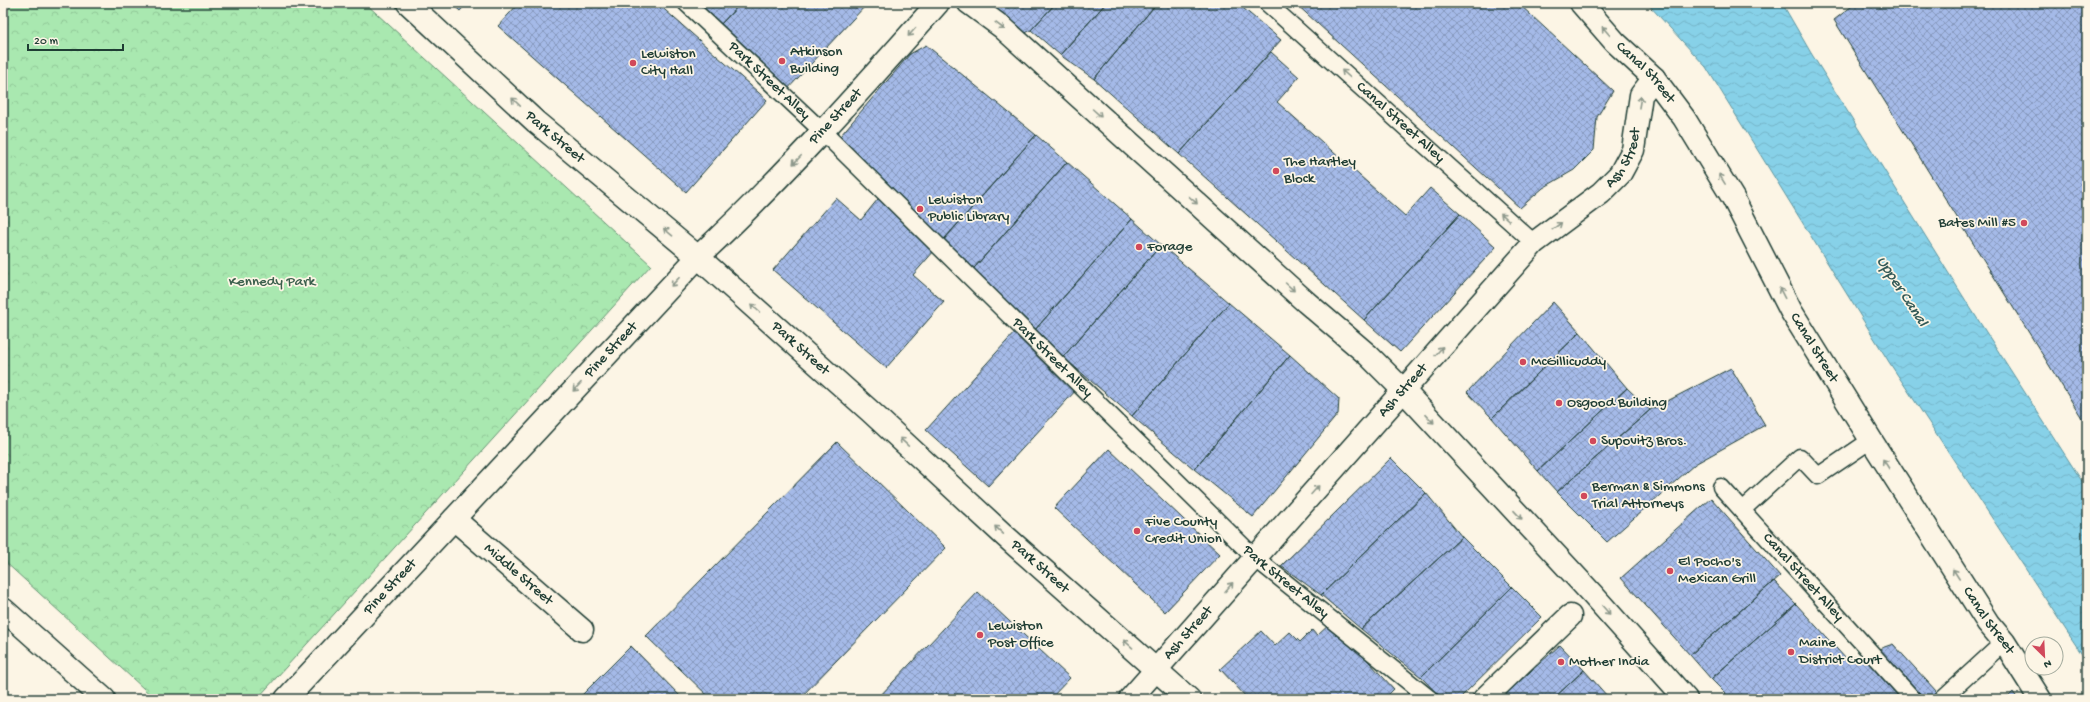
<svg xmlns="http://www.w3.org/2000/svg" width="2090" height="702" font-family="'Gochi Hand',sans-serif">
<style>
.park{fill:url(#park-crowns);stroke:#649272}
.water{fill:url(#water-waves);stroke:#5d96a0}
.building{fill:url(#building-cross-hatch);stroke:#1f3d34}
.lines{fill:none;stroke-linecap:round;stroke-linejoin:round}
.service-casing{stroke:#1f3d34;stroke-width:19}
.pedestrian-casing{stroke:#1f3d34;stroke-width:25}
.minor-casing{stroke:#1f3d34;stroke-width:25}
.tertiary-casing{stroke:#1f3d34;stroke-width:25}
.secondary-casing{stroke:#1f3d34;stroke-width:25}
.service{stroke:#fcf5e5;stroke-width:16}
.pedestrian{stroke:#fcf5e5;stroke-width:22}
.minor{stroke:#fcf5e5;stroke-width:22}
.tertiary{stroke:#fcf5e5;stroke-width:22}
.secondary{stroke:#fcf5e5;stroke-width:22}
.oneway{stroke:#8e998c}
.poi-dot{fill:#d1495b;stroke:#fcf5e5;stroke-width:1.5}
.labels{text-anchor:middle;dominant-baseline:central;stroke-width:3.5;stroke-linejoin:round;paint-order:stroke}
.poi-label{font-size:15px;fill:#1f3d34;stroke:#fcf5e5;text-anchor:start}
.street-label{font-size:15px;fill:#1f3d34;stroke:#fcf5e5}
.park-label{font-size:15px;fill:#3b5f4d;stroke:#fcf5e5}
.water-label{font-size:16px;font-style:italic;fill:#345b58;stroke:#fcf5e5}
</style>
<defs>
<pattern id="park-crowns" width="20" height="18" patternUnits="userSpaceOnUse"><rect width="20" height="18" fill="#a9e8b0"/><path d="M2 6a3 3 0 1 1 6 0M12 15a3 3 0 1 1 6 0" fill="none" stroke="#91c898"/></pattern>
<pattern id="water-waves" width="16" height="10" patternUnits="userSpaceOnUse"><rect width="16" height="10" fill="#87d1e8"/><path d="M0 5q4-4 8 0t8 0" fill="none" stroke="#74b4c8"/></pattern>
<pattern id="building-cross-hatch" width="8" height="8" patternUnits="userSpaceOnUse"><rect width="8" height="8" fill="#a5bae8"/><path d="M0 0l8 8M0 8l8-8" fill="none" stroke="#8698bd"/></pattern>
</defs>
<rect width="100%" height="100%" fill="#fcf5e5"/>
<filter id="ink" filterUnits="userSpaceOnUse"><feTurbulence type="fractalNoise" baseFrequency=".025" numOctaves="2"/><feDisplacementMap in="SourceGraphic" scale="8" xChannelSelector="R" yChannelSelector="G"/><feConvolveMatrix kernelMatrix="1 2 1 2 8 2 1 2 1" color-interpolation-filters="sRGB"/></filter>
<g filter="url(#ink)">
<path class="park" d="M3 3H365L651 265 257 699H155L3 560Z"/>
<path class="water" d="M1647 3H1782L1811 53 1966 301 2087 489V662L1889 362 1706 67Z"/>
<path class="building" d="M451 3H467L460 11Z
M519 3H657L767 100 686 192 498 26Z
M694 3H741L719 26Z
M741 3H866V5L784 93 719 26Z
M986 3H1056L1031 30 1022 35Z
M1056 3H1106L1060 55 1031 30Z
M1106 3H1157L1094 79 1060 55Z
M1157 3H1237L1281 40 1179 154 1094 79Z
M1295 3H1518L1613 91 1597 117 1594 150 1574 170 1543 188 1520 208Z
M1856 3H2087V426L1834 20Z
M926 45 1036 135 913 275 944 302 886 368 773 270 836 198 861 220 882 194 829 149 910 54Z
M1271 52 1299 77 1277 102 1405 216 1430 188 1460 214 1364 320 1179 154Z
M1036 135 1067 162 968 275 937 247Z
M1067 162 1132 219 1034 331 968 275Z
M1460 214 1496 247 1400 352 1364 320Z
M1132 219 1161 245 1063 357 1034 331Z
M1161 245 1229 303 1132 416 1063 357Z
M1553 302 1580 332 1492 418 1467 392Z
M1229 303 1290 355 1194 469 1132 416Z
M1016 331 1078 388 988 486 926 430Z
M1580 332 1627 388 1538 471 1492 418Z
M1290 355 1339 399 1338 414 1253 517 1194 469Z
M1731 368 1765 425 1695 464 1607 542 1557 492 1650 410Z
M1627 388 1650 410 1557 492 1538 471Z
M837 442 946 548 799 699H711L646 636Z
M1109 449 1220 554 1165 612 1054 508Z
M1391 458 1426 493 1321 595 1281 566Z
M1426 493 1462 537 1361 629 1321 595Z
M1711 498 1780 576 1690 655 1621 578Z
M1462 537 1512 587 1421 677 1361 629Z
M1774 581 1796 604 1711 679 1690 655Z
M1512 587 1542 617 1459 699H1442L1421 677Z
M978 592 1070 678 1050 699H877Z
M1796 604 1847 660 1893 644 1937 692 1929 699H1731L1711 679Z
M1332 622 1394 689 1384 699H1248L1220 669 1261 631 1275 646 1290 632 1300 642 1312 630 1317 636Z
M1560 645 1584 670 1553 699H1500Z
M631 646 683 699H578Z
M1584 670 1608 697 1606 699H1553Z
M2013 692 2018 699H2006Z"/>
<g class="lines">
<defs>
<g id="service">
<path id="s1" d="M686 3 823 132 1255 558 1430 699"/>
<path id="s2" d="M1267 3 1534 243"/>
<path id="s3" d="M1721 487 1913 699"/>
<path d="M1742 510 1800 457 1818 476 1871 440"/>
<path d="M1942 699 2004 642"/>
</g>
<path id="pedestrian" d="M1484 699 1570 616"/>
<g id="minor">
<path id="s4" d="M454 519 582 630"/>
<path d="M3 609 104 699"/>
</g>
<g id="tertiary">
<path id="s5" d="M408 3 536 122 698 257 871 412 1005 536 1189 699"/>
</g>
<g id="secondary">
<path d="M969 3 1003 28 1306 302 1368 355 1404 391 1592 594 1686 699"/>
<path id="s6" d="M1581 3 1615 42 1654 78 1684 118 1733 198 1791 311 1871 440 1988 623 2004 642 2040 699"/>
<path id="s7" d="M286 699 698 257C784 177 861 90 938 3"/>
<path id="s8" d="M1130 699 1534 243 1601 193 1620 174 1633 150 1641 95 1654 78"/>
</g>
</defs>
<use href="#service" class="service-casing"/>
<use href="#pedestrian" class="pedestrian-casing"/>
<use href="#minor" class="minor-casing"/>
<use href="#tertiary" class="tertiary-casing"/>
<use href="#secondary" class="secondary-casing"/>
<use href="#service" class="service"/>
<use href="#pedestrian" class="pedestrian"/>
<use href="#minor" class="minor"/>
<use href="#tertiary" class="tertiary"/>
<use href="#secondary" class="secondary"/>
</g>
<defs><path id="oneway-shaft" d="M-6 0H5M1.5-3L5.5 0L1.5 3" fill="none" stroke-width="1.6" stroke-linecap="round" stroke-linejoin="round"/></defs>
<g class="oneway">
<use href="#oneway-shaft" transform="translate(1000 26) rotate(37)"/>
<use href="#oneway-shaft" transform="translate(1606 31) rotate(-131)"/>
<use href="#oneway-shaft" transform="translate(912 32) rotate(132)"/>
<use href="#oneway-shaft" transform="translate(1346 74) rotate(-138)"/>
<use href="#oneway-shaft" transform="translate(516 102) rotate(-136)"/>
<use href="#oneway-shaft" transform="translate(1640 102) rotate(-80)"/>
<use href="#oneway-shaft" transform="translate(1097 113) rotate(42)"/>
<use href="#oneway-shaft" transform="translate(797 160) rotate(134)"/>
<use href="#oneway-shaft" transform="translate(1722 179) rotate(-122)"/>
<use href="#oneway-shaft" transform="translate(1193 200) rotate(42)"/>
<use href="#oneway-shaft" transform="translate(1505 217) rotate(-138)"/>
<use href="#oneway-shaft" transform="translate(1557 226) rotate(-37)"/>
<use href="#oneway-shaft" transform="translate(668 232) rotate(-140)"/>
<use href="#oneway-shaft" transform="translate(675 282) rotate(133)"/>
<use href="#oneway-shaft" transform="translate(1290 287) rotate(42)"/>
<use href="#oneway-shaft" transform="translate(1782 293) rotate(-117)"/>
<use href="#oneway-shaft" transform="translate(755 308) rotate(-138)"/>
<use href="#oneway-shaft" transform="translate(1439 351) rotate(-49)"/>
<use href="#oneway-shaft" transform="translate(577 387) rotate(133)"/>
<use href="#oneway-shaft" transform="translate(1430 419) rotate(47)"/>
<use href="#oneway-shaft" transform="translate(904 442) rotate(-137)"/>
<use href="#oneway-shaft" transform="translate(1886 464) rotate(-123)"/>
<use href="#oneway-shaft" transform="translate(1315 490) rotate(-48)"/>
<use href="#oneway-shaft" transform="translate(1518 515) rotate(47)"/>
<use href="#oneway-shaft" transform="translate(999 530) rotate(-137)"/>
<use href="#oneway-shaft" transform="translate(1956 574) rotate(-123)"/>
<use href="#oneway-shaft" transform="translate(1229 587) rotate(-49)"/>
<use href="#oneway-shaft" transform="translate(1606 610) rotate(48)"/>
<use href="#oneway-shaft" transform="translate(1128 644) rotate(-139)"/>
</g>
</g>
<g class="poi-dot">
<circle cx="782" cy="61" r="4"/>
<circle cx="633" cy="63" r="4"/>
<circle cx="1276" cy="171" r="4"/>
<circle cx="920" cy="209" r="4"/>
<circle cx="2024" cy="223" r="4"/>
<circle cx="1139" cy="247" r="4"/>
<circle cx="1523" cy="362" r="4"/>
<circle cx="1559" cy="403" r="4"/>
<circle cx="1593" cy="441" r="4"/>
<circle cx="1584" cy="496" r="4"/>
<circle cx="1137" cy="531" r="4"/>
<circle cx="1670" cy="571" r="4"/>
<circle cx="980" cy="635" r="4"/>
<circle cx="1791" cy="652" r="4"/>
<circle cx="1561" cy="662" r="4"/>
</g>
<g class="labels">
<g class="poi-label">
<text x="790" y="52">Atkinson<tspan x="790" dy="17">Building</tspan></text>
<text x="641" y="54">Lewiston<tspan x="641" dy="17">City Hall</tspan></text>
<text x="1284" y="162">The Hartley<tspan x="1284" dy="17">Block</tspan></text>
<text x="928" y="200">Lewiston<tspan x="928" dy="17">Public Library</tspan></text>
<text x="2016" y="223" text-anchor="end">Bates Mill #5</text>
<text x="1147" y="247">Forage</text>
<text x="1531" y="362">McGillicuddy</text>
<text x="1567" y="403">Osgood Building</text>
<text x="1601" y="441">Supovitz Bros.</text>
<text x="1592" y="487">Berman &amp; Simmons<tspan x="1592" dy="17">Trial Attorneys</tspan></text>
<text x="1145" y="522">Five County<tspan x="1145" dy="17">Credit Union</tspan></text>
<text x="1678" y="562">El Pocho's<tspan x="1678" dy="17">Mexican Grill</tspan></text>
<text x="988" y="626">Lewiston<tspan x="988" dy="17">Post Office</tspan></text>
<text x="1799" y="643">Maine<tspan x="1799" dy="17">District Court</tspan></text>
<text x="1569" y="662">Mother India</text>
</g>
<g class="street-label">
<text stroke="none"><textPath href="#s6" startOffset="95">Canal Street</textPath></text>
<text stroke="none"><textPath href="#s1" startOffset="114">Park Street Alley</textPath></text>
<text stroke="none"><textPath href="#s7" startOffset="801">Pine Street</textPath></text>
<text stroke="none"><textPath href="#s2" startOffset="179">Canal Street Alley</textPath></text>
<text stroke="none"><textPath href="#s5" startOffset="199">Park Street</textPath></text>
<text stroke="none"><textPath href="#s8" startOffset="736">Ash Street</textPath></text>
<text stroke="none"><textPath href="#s6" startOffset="419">Canal Street</textPath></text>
<text stroke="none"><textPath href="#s5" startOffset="523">Park Street</textPath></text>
<text stroke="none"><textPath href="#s7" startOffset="477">Pine Street</textPath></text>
<text stroke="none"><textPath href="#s1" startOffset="510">Park Street Alley</textPath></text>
<text stroke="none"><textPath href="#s8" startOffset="412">Ash Street</textPath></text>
<text stroke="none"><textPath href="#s5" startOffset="847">Park Street</textPath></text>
<text stroke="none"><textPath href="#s4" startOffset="85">Middle Street</textPath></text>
<text stroke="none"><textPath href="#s3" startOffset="122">Canal Street Alley</textPath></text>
<text stroke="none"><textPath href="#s1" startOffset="834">Park Street Alley</textPath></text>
<text stroke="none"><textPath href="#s7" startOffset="153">Pine Street</textPath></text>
<text stroke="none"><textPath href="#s6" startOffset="743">Canal Street</textPath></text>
<text stroke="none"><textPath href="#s8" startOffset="88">Ash Street</textPath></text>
</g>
<g class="park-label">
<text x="272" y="282">Kennedy Park</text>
</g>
<g class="water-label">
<text transform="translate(1901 292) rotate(57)">Upper Canal</text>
</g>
</g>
<rect width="2090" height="702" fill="none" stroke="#fcf5e5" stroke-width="16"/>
<rect x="8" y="8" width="2074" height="686" fill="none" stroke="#1f3d34" stroke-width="1.5" filter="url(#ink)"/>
<g transform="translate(2044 656) rotate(156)"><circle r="19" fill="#fcf5e5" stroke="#a4ab9e"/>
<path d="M0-3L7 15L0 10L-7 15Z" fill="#d1495b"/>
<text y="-6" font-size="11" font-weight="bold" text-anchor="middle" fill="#1f3d34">N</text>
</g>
<path d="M28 44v6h95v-6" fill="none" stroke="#1f3d34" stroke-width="2"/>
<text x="34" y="44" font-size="12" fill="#1f3d34" stroke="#fcf5e5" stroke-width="3" paint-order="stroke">20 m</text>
</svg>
